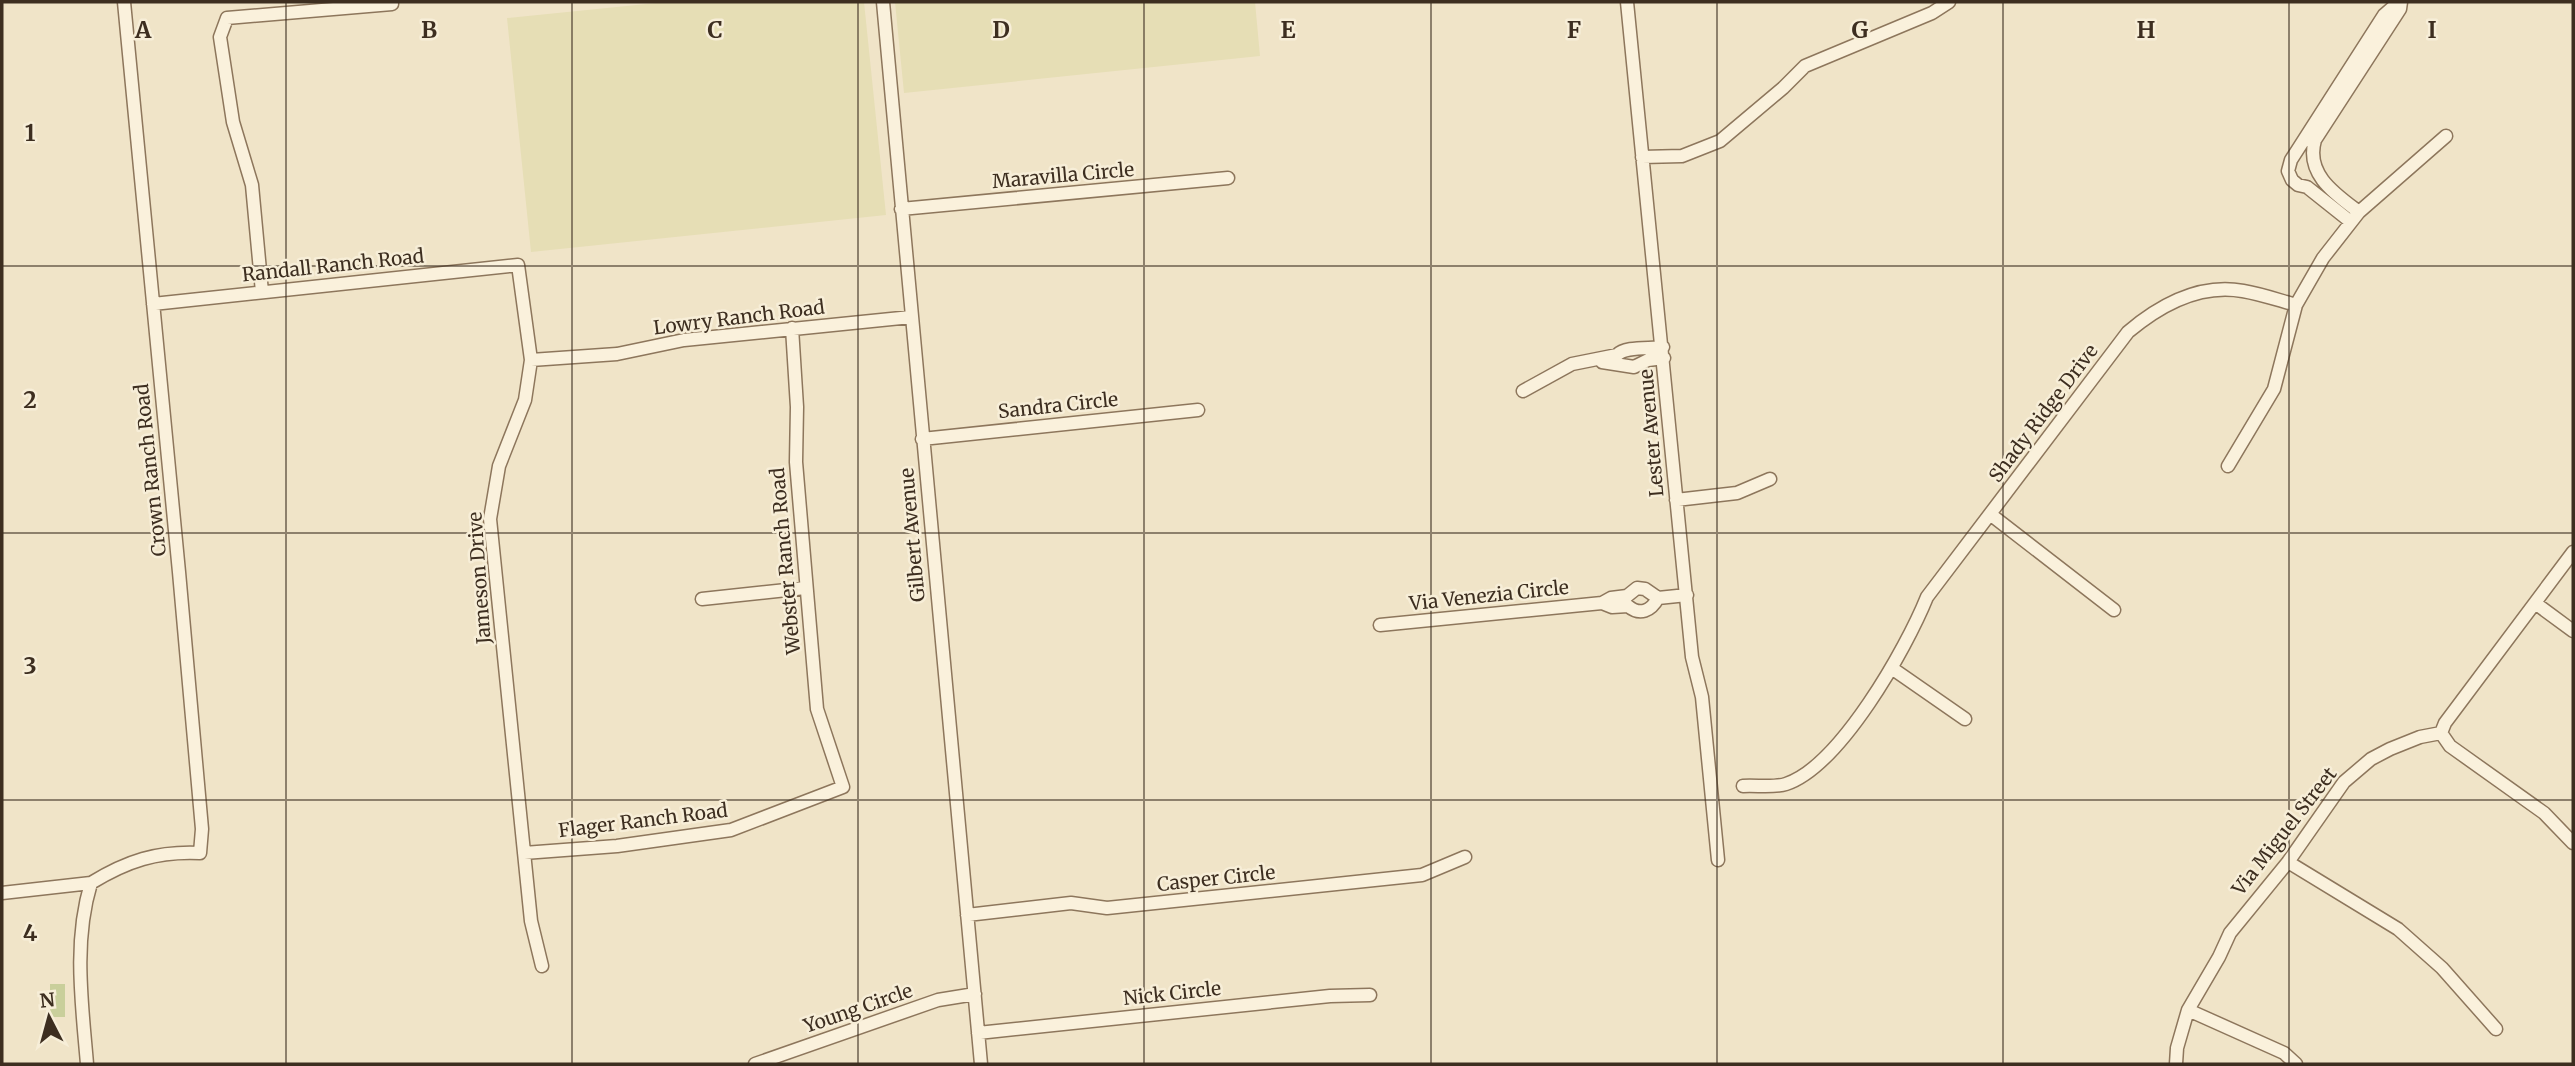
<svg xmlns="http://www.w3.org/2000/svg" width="2575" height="1066" font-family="Merriweather,serif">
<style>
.farmland{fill:#e6deb5}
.green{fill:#c9cf9b}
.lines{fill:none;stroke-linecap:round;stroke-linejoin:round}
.street-casing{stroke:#8d765c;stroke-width:15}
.street{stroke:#faf1dc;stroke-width:12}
.grid{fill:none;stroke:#3d2e20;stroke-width:2;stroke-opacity:0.55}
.labels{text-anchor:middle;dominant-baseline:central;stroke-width:5;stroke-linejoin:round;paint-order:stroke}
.street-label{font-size:19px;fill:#3d2e20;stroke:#f7eed8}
.grid-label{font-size:23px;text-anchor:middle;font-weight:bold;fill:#3d2e20;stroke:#f7eed8;stroke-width:5;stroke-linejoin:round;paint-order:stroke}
</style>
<rect width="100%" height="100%" fill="#f0e4c8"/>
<path class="farmland" d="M666 2H864L886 215 531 252 507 18Z
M895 2H1255L1260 56 904 93Z"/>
<path class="green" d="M50 984H65V1017H50Z"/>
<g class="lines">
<defs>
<path id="street" d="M883 2 981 1064
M1627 2 1692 657 1702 697 1718 860
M1642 157 1682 156 1720 141 1783 88 1805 66 1932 13 1949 2
M901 209 1228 178
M2359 212C2335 194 2305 174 2315 140L2400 9 2401 2
M2351 222 2307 187 2298 185 2292 180 2288 171 2291 160 2384 15 2399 2
M262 292 252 185 233 122 220 37 227 18 392 4
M153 304 518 265 531 360 525 400 499 466 490 519 531 921 542 966
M531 360 617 354 684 340 911 317
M1602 362 1634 367 1648 360 1664 358
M1523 391 1572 364 1617 355C1625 346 1649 349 1663 347
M922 439 1198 410
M2228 466 2274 389 2296 305 2323 258 2359 212 2446 136
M1676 500 1737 493 1770 479
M1990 514 2114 610
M702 599 805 588
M1602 603 1612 607 1628 606C1640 616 1651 611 1658 598
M2535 603 2573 631
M1380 625 1602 603 1611 598 1627 596 1637 588 1645 589 1658 598 1687 595
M1893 669 1965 719
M2441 733 2450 746 2544 813 2573 843
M1743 786C1756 785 1774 788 1786 784 1840 766 1906 649 1927 597L2128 332C2160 305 2199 283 2243 291 2261 294 2278 300 2296 305
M524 853 617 846 731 830 843 787 817 709 796 462 797 407 792 328
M2288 862 2398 929 2442 968 2496 1029
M2 893 91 883
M967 915 1071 903 1107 908 1422 875 1465 857
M2188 1010 2284 1053 2296 1064
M978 1033 1330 996 1370 995
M87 1064C82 1004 73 942 91 883 127 861 157 851 200 853L202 829 179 572 124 2
M755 1064 938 1000 975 994
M2176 1064 2177 1048 2188 1010 2219 957 2230 933 2288 862 2344 782 2371 759 2390 749 2420 737 2441 733 2445 723 2573 552"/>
</defs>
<use href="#street" class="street-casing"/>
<use href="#street" class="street"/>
</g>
<path class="grid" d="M286 2V1064M572 2V1064M858 2V1064M1144 2V1064M1431 2V1064M1717 2V1064M2003 2V1064M2289 2V1064M2 266H2573M2 533H2573M2 800H2573"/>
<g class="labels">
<g class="street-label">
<text transform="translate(1063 175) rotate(-5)">Maravilla Circle</text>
<text transform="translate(333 265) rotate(-6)">Randall Ranch Road</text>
<text transform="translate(739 317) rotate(-7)">Lowry Ranch Road</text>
<text transform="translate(1058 405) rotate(-6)">Sandra Circle</text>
<text transform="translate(2043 413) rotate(-53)">Shady Ridge Drive</text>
<text transform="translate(1651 433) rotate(-95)">Lester Avenue</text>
<text transform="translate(150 470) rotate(-96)">Crown Ranch Road</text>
<text transform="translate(912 535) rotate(-95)">Gilbert Avenue</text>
<text transform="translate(785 561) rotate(-95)">Webster Ranch Road</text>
<text transform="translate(479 578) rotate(-94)">Jameson Drive</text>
<text transform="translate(1489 595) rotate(-6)">Via Venezia Circle</text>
<text transform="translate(643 820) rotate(-7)">Flager Ranch Road</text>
<text transform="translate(2284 831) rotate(-52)">Via Miguel Street</text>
<text transform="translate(1216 878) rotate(-6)">Casper Circle</text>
<text transform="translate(1172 993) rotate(-6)">Nick Circle</text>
<text transform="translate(858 1008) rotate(-19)">Young Circle</text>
</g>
</g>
<g class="grid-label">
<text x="143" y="38">A</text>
<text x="429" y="38">B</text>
<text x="715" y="38">C</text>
<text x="1001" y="38">D</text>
<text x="1288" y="38">E</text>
<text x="1574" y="38">F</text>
<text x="1860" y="38">G</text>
<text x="2146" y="38">H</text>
<text x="2432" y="38">I</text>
<text x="30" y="141">1</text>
<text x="30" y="408">2</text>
<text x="30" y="674">3</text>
<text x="30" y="941">4</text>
</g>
<rect width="2575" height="1066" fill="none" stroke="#3d2e20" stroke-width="7"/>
<g transform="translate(49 1017) rotate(354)" stroke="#f7eed8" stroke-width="5" paint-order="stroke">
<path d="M0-5L12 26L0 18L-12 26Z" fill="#3d2e20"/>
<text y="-10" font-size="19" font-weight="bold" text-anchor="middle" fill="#3d2e20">N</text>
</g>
</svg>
